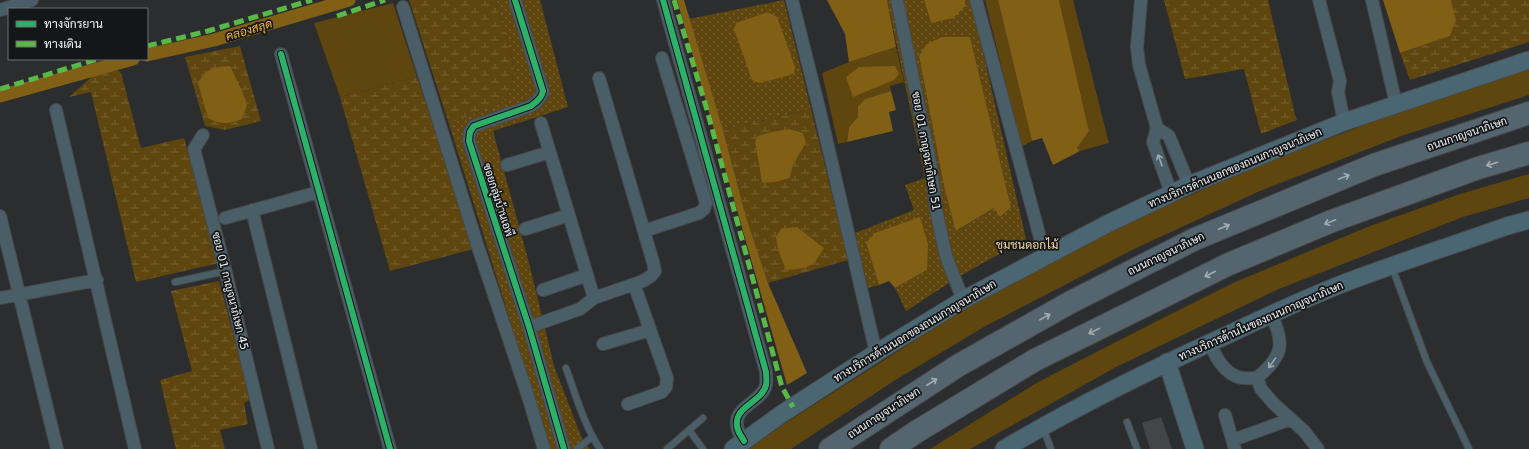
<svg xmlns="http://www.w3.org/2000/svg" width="1529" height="449" font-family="'DejaVu Sans',Sarabun,sans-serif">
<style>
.grass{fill:#5e460e}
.wetland{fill:url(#wetland-marsh);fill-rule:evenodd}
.garden{fill:url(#garden-dots);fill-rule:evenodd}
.water{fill:#816016}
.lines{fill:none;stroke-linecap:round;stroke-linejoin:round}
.canal{stroke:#816016;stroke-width:13}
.building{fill:#434546}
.lane-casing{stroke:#47494a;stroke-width:8}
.street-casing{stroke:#47494a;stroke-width:14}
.secondary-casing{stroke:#47494a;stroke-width:19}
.highway-casing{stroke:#47494a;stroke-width:24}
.lane{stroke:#4a5e68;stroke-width:6}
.street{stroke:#4a5e68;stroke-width:12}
.secondary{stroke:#4a6672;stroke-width:17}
.highway{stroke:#54656f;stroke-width:22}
.quiet{stroke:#58b947;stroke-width:5;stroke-dasharray:10 5;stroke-linecap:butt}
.cycleway-casing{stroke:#141617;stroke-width:8}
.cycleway{stroke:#2db169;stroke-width:6}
.oneway{stroke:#9da8ae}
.oneway2{stroke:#a2acb2}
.labels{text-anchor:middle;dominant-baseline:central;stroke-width:3.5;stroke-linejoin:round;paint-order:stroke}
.street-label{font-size:11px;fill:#f0f3f5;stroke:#141617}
.water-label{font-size:12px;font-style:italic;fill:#f8bb30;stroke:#141617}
.neighbourhood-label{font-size:12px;fill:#f9daa2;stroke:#141617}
</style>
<defs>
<pattern id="wetland-marsh" width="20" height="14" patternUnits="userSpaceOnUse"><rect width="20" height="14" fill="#5e460e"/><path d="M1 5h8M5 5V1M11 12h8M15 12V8" fill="none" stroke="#756132"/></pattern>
<pattern id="garden-dots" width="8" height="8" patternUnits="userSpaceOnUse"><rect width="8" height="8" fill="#5e460e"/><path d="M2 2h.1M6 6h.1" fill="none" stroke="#756132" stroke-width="1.8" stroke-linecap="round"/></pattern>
</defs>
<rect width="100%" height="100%" fill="#2b2d2f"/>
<path class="grass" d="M985 0H998L1032 141 1021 147Z
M1059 0H1073L1109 143 1080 151 1077 148 1089 131Z
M393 3 417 77 340 97 314 23Z
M896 47 904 82 890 86 891 91 865 99 858 106 859 117 849 127 847 142 838 144 822 73 849 62Z
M1529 68V95L1404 135 1260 191 1134 249 984 327 897 379 791 449H749L787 422 969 306 1138 218 1255 167 1432 99Z
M1529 174V198L1463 217 1279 289 1116 367 970 449H930L1038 382 1159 320 1235 282 1370 226 1460 194Z"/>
<path class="wetland" d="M409 0H496L515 69 507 100 449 124Z
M1164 0H1268L1295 115 1297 120 1261 134 1244 69 1185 79Z
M1451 0H1529V42L1410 80 1400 53 1450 36 1456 20Z
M240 46 261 121 225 130 205 126 185 57Z
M107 70H117L121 73 141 148 184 138 219 263 136 282 91 92 69 97 95 74Z
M417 77 474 249 390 271 340 97Z
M811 109 848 260 768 283 746 217 723 130ZM790 129 803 133 806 143 793 165 790 178 762 183 755 142Z
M219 281 251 399 244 403 248 424 220 430 225 449H176L160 380 192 371 171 291Z"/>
<path class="garden" d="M496 0H540L568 107 493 131 528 259 554 366 583 441 590 449H550L449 124 507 100 515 69Z
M784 0 811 109 723 130 689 19Z
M887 0H924L931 23 965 6V0H971L1026 239 960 276 906 311 895 288 927 270 866 243 879 285 868 288 855 233 914 210 905 185 925 178ZM970 37 1011 207 994 208 957 231 944 186 919 56Z"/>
<path class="water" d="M677 0H684L723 130 746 217 768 283 807 373 787 385Z
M827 0H887L896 47 849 62 845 34Z
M924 0H965V6L953 18 931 23Z
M998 0H1059L1089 131 1077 148 1080 151 1053 165 1042 138 1032 141Z
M1383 0H1451L1456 20 1450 36 1400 53Z
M768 12 777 17 795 67 794 73 787 76 759 83 752 80 734 29 736 23Z
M942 37H970L1011 207 1000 217 994 208 956 231 944 186 919 56 927 44Z
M230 66 243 93 247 105 242 119C229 124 220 125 208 118L198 83C207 68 213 67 230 66Z
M895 66 899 74 894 80 853 97 846 77 859 67Z
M891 91 896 110 889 112 893 131 847 142 849 127 858 117V106L865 99Z
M790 129 803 133 806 143 793 165 790 178 775 182 762 183 755 142 758 136 772 132Z
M920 217 928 245 927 270 895 288 889 281 879 285 866 243 875 233Z
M797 227 824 248C812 269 809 268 786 270L778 249 776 237 781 229Z"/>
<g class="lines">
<path class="canal" d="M147 55 214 40 349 0
M0 96 133 59"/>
</g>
<path class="building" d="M1161 417 1172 449H1150L1142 423Z"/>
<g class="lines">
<defs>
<path id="lane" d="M1392 267 1427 362 1469 449
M175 282 226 271
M566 368C576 396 584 425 600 449
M1127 422 1137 449
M1043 428 1051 449
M689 430 703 449
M577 449 592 437
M667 449 703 418"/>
<path id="street" d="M515 0 543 91C542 97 537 102 531 106L474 126 470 132 469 141 529 327 564 449
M663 0 766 372C766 376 767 381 766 385 762 403 730 407 738 430 739 434 742 437 744 441
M792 0 820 112 876 353
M897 0 931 167 936 210 946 256 963 300
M976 0 1045 256
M1141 0 1137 47 1139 65 1157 128 1153 142 1171 193
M1319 0 1340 81 1338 92 1344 122
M1372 0 1396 104
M403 7 477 244 528 396 544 449
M0 10 32 0
M281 54 390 449
M56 110 135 449
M541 123 594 298
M1157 128 1169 136 1189 185
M203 135 194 149 225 269 268 449
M507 165 550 152
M252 210 311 449
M0 216 57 449
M225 218 319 192
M525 229 569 215
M644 231 699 213 704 209 706 203 662 58
M543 290 587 275
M0 298 97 280
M529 327 580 309 594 298 643 281 651 276 655 271 653 262 599 78
M1210 343C1215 356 1223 372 1238 377 1243 379 1252 378 1257 378 1282 357 1286 344 1271 315
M603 344 650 330
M1257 378 1261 389 1274 404 1304 431 1318 449
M628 404 662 392 666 387 667 378 634 284
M1225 415 1235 449
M1233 440 1291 419"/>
<path id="secondary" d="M1167 362 1195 449
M733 449 783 413 876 353 963 300 1107 224 1189 185 1344 122 1529 60
M1004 449C1075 407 1150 370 1225 336 1265 317 1306 298 1347 282 1400 262 1454 245 1507 226L1529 220"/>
<path id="highway" d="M830 449 959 365 1071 302 1195 239 1374 165 1529 113
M891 449 916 432 1035 360 1229 264 1332 221 1478 168 1529 153"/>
</defs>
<use href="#lane" class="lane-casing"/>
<use href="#street" class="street-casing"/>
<use href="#secondary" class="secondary-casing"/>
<use href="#highway" class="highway-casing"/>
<use href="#lane" class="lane"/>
<use href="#street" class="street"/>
<use href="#secondary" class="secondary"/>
<use href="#highway" class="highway"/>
<path class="quiet" d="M674 0 707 110 782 387 793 407
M337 16 385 0
M147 46 208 31 312 0
M0 89 98 59"/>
<defs>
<path id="cycleway" d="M515 0 543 91C542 97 537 102 531 106L474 126 470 132 469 141 529 327 564 449
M663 0 766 372C766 376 767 381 766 385 762 403 730 407 738 430 739 434 742 437 744 441
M281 54 390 449"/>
</defs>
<use href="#cycleway" class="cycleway-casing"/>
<use href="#cycleway" class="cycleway"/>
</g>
<defs><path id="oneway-shaft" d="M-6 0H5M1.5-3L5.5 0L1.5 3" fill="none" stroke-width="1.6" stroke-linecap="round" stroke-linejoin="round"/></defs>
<g class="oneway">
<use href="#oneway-shaft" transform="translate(1160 160) rotate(-110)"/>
<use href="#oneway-shaft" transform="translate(1272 363) rotate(126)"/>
</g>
<g class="oneway2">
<use href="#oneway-shaft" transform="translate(1492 164) rotate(164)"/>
<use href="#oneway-shaft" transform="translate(1344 177) rotate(-22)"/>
<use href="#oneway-shaft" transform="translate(1330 222) rotate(158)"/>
<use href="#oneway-shaft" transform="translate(1224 227) rotate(-23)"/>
<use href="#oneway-shaft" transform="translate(1210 274) rotate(153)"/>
<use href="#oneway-shaft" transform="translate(1045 317) rotate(-29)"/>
<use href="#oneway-shaft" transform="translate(1094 331) rotate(154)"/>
<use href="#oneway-shaft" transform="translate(932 382) rotate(-33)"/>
</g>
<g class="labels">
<g class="street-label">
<text transform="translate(1467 134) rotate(-19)">ถนนกาญจนาภิเษก</text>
<text transform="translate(926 151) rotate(80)">ซอย 01 กาญจนากิเษก 51</text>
<text transform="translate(1235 168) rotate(-23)">ทางบริการด้านนอกของถนนกาญจนาภิเษก</text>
<text transform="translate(498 200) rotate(72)">ซอยกลุ่มบ้านเอพี</text>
<text transform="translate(1166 254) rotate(-26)">ถนนกาญจนาภิเษก</text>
<text transform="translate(230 291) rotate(76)">ซอย 01 กาญจนาภิเษก 45</text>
<text transform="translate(1261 321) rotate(-24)">ทางบริการด้านในของถนนกาญจนาภิเษก</text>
<text transform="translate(915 331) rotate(-31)">ทางบริการด้านนอกของถนนกาญจนาภิเษก</text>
<text transform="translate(884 413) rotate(-33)">ถนนกาญจนาภิเษก</text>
</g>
<g class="water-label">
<text transform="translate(249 30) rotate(-17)">คลองสลุด</text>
</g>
<g class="neighbourhood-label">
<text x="1027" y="245">ชุมชนดอกไม้</text>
</g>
</g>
<rect x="8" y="8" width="140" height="52" fill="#141617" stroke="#6c6e70"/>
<rect x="16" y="21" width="20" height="6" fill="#2db169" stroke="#6c6e70"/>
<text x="44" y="28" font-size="12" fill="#f0f3f5">ทางจักรยาน</text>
<rect x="16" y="41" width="20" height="6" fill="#58b947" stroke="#6c6e70"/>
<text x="44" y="48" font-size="12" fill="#f0f3f5">ทางเดิน</text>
</svg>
